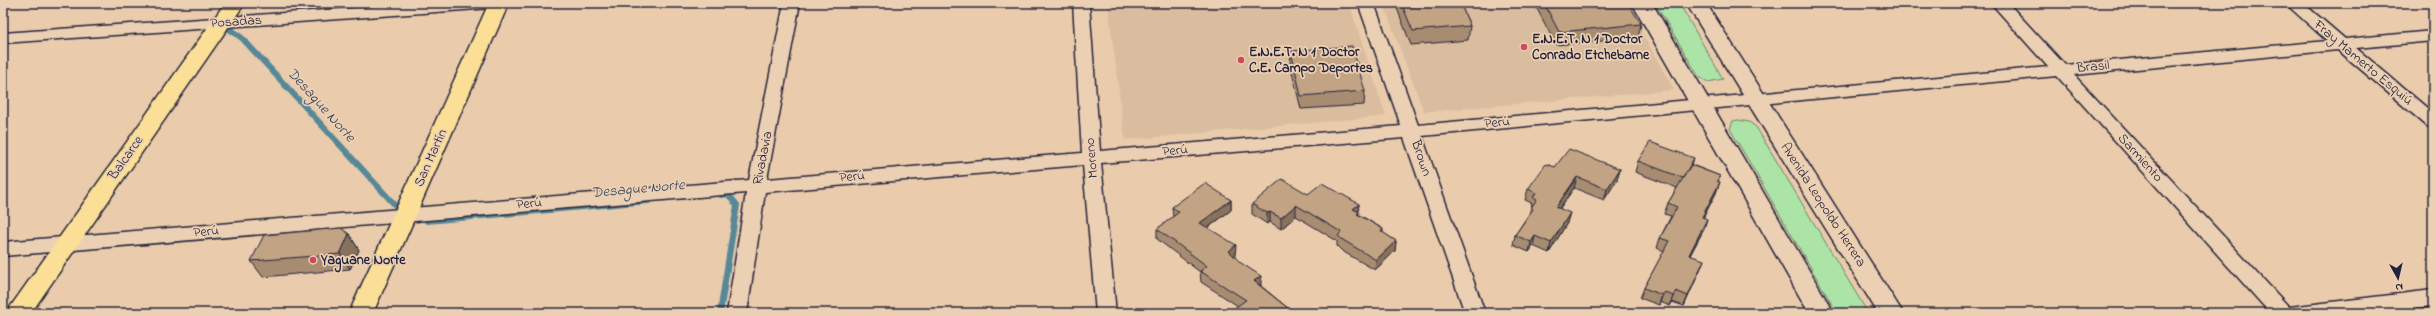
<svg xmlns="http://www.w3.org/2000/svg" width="2436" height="316" font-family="'Indie Flower',sans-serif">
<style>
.built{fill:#dabd9e}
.green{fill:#ace3a6;stroke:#678270}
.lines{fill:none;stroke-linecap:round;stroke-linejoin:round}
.stream{stroke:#578898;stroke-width:6}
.street-casing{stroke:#22223b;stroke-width:3}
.secondary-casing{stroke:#22223b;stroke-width:3}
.primary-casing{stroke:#22223b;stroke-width:3}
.street{fill:#ecd0b3;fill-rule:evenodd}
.secondary{fill:#ecd0b3;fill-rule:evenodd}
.primary{fill:#fbdf96;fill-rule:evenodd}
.wall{fill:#a78c71;stroke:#22223b}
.shaded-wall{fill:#88725c;stroke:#22223b}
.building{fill:#c2a383;stroke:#22223b}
.poi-dot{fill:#d1495b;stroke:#ecd0b3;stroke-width:1.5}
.labels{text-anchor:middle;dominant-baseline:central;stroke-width:3.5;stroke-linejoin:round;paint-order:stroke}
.street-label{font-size:14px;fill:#22223b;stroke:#ecd0b3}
.poi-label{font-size:14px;font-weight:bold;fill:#22223b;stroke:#ecd0b3;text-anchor:start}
.water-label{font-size:15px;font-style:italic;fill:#34445a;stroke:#ecd0b3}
</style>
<rect width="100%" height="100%" fill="#eaccac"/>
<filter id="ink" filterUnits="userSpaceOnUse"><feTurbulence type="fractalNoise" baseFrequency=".025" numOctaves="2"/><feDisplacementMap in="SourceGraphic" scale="8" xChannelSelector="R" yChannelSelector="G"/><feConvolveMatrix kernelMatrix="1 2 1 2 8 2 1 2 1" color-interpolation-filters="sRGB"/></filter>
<g filter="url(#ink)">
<path class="built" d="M1108 3H1349L1386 116 1125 140Z
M1383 3H1625L1674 90 1424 112Z"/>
<path class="green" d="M1655 3H1679L1723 79 1708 82 1699 77Z
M1738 120 1749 122 1756 127 1868 313H1837L1730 129 1733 121Z"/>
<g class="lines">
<path class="stream" d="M225 26 242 38 395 205
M427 221 648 201
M720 313 737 205 728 194 721 195"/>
<defs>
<path id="street" d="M425 3H500L492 8 3 43V33Z
M784 3H800L767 179 1082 153 1073 3H1089L1100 151 1401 126 1358 3H1374L1418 125 2048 67 1991 3H2008L2065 65 2327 41 2285 3H2303L2345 39 2433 31V41L2356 48 2433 113V128L2427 126 2338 50 2074 75 2289 307 2433 290V306L2366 313H2270L2057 76 1422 136 1485 313H1465L1404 138 1101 163 1116 313H1096L1083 165 765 192 747 313H727L746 193 3 256V242L749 180Z"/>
<path id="secondary" d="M1632 3H1652L1834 313H1809Z
M1686 3H1706L1903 313H1878Z"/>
<path id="primary" d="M225 3H245L31 313H6Z
M489 3H509L373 313H349Z"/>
</defs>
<use href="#street" class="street-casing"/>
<use href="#secondary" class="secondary-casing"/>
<use href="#primary" class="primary-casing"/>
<use href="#street" class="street"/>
<use href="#secondary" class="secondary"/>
<use href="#primary" class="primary"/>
</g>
<path class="wall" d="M1395 3H1460L1470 26 1468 40 1411 45Z
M1534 3H1628L1641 24 1638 38 1556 45Z
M1291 51 1365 91 1364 105 1301 109 1290 64Z
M1694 158 1692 165 1720 176 1718 182 1716 193 1703 218 1704 229 1690 255 1700 270 1684 306 1672 302 1670 306 1660 302 1659 305 1640 298 1644 288 1664 251 1657 248 1660 238 1671 216 1664 214 1668 203 1677 188 1635 172 1638 161Z
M1555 167 1620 169 1617 180 1604 200 1574 188 1560 208 1567 223 1549 253 1533 246 1529 252 1513 245 1515 235 1529 214 1532 203 1525 200 1528 189Z
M1308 194 1359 204 1358 212V214L1383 229V233L1396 241 1395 251 1375 270 1342 251 1337 246V241L1296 216 1281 229 1270 222 1267 224 1252 214V204Z
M1231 200V210L1208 228 1235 256V257L1261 286 1294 313H1230V311L1238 306 1201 282 1200 272 1157 239V229L1173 217 1172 207Z
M349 234 359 250 350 269 263 277 251 261Z"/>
<path class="shaded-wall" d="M1620 169 1617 180 1604 200 1607 189Z
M1577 177 1574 188 1553 217 1556 207Z
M1720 182 1716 193 1698 228 1702 217Z
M1231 200V210L1201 233 1200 223Z
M1359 204 1358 213 1359 212 1358 223 1353 209Z
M1296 205V216L1281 229V218Z
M1270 212V222L1267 224V213Z
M1570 213 1567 223 1549 253 1551 243Z
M1707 219 1704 229 1685 265 1689 255Z
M349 234 359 250 350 269 340 254Z
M1535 236 1533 246 1529 252 1531 242Z
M1396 241 1395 251 1375 270 1376 260Z
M1236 245 1235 256 1229 262V251Z
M1704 260 1700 270 1684 306 1688 296Z
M1261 276V286L1254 281Z
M1676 291 1672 302 1670 306 1673 296Z
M1664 292 1660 302 1659 305 1662 295Z"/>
<path class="building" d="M1401 3H1460L1470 26 1413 31Z
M1544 3H1628L1641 24 1559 32Z
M1352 46 1365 91 1301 96 1291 51Z
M1650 142 1694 158 1683 178 1638 161Z
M1569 149 1620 169 1607 189 1577 177 1556 207 1570 213 1551 243 1535 236 1531 242 1515 235 1533 209 1531 208 1537 199 1533 197 1536 193 1528 189 1546 164 1555 167Z
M1691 165 1720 176 1717 181 1720 182 1702 217 1707 219 1689 255 1704 260 1688 296 1676 291 1673 296 1664 292 1662 295 1644 288 1669 241 1660 238 1677 207 1668 203Z
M1282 179 1308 194 1322 183 1359 204 1353 209 1359 212 1357 214 1383 229 1381 231 1396 241 1376 260 1343 240 1338 236 1341 232 1296 205 1281 218 1270 212 1267 213 1252 204Z
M1205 183 1231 200 1200 223 1236 245 1229 251 1241 263 1261 276 1254 281 1294 313H1233L1230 311 1246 300 1200 271 1207 266 1157 229 1179 212 1172 207Z
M341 228 349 234 340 254 251 261 264 235Z"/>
</g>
<g class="poi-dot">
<circle cx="1524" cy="47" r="4"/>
<circle cx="1241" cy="60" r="4"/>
<circle cx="313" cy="260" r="4"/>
</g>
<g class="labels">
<g class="street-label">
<text transform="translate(236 22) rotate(-4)">Posadas</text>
<text transform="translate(2363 63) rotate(40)">Fray Mamerto Esquiú</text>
<text transform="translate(2093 67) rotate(-5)">Brasil</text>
<text transform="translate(1497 123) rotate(-5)">Perú</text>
<text transform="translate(1175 151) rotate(-5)">Perú</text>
<text transform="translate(126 158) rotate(-55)">Balcarce</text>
<text transform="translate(431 158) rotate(-66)">San Martín</text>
<text transform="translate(763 158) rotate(-79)">Rivadavia</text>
<text transform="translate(1092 158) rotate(-95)">Moreno</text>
<text transform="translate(1421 158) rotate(71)">Brown</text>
<text transform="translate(2140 158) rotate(48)">Sarmiento</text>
<text transform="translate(852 177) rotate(-5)">Perú</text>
<text transform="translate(529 204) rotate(-5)">Perú</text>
<text transform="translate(1823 205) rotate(57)">Avenida Leopoldo Herrera</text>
<text transform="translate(206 232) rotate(-5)">Perú</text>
</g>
<g class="poi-label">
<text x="1532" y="39">E.N.E.T. N 1 Doctor<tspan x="1532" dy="16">Conrado Etchebarne</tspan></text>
<text x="1249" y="52">E.N.E.T. N 1 Doctor<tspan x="1249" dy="16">C.E. Campo Deportes</tspan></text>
<text x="321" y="260">Yaguane Norte</text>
</g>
<g class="water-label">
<text transform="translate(321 105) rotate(48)">Desague Norte</text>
<text transform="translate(638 189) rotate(-5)">Desague Norte</text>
</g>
</g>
<rect width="2436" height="316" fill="none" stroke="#ecd0b3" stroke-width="16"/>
<rect x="8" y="8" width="2420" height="300" fill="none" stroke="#22223b" stroke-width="1.5" filter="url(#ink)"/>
<g transform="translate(2398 278) rotate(172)" stroke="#ecd0b3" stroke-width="3" paint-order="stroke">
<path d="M0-3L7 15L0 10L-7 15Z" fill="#22223b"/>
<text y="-6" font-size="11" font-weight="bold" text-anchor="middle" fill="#22223b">N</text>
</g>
</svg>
